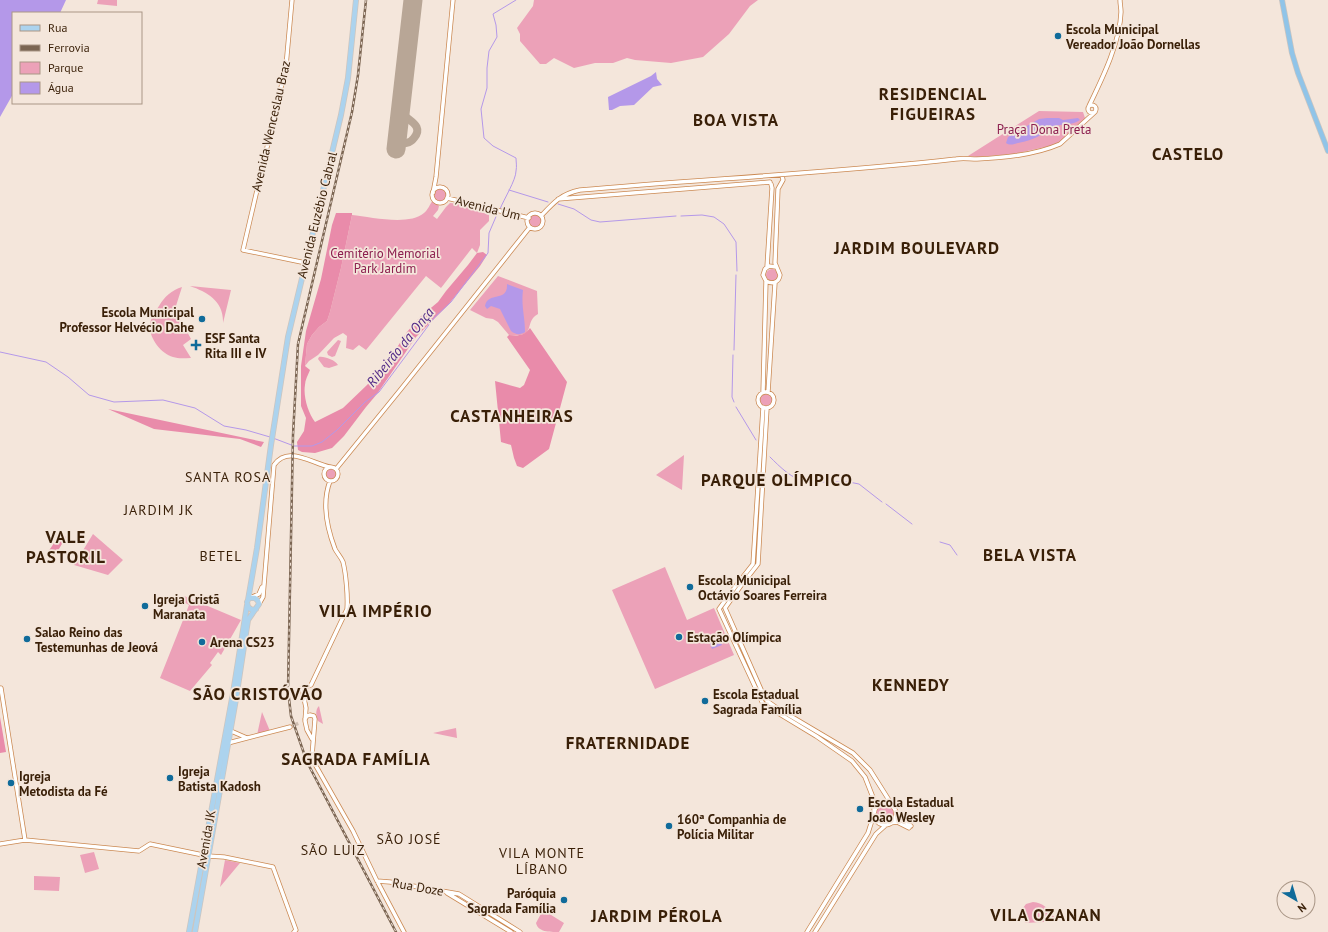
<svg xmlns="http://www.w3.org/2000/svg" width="1328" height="932" font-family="'PT Sans',sans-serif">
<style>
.green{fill:#eca1b8}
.forest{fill:#e98baa}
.water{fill:#b498e9}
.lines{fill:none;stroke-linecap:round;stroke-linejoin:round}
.stream{stroke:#b498e9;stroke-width:1}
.taxiway{stroke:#b8a696;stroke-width:8}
.runway{stroke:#b8a696;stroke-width:19}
.tertiary-tunnel{stroke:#cfbeb1;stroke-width:3.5;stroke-dasharray:3.5 2;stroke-linecap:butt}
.tertiary-casing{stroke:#cb8952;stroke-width:5}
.primary-casing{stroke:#ccc5bf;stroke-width:6}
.trunk-casing{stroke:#ccc5bf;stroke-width:6}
.tertiary{stroke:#fff;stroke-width:3.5}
.primary{stroke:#acd3ee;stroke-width:4.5}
.trunk{stroke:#90c4e8;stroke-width:4.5}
.rail-casing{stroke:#7b6552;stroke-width:2.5}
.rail{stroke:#f4e6db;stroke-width:1;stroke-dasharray:3;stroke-linecap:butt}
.poi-dot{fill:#106b9a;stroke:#f4e6db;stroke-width:1.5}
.labels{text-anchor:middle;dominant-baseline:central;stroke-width:3.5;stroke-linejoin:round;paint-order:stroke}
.poi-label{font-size:13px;font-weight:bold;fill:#391f07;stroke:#f4e6db;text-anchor:start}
.street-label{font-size:13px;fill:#391f07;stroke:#f4e6db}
.park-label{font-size:13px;fill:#8c1f4f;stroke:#f4e6db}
.water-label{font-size:14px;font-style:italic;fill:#512987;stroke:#f4e6db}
.neighbourhood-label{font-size:14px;letter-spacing:1px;fill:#391f07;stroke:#f4e6db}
.district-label{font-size:17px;font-weight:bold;letter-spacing:1px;fill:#391f07;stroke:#f4e6db}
</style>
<rect width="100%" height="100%" fill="#f4e6db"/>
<path class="green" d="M98 0H117V6L97 4Z
M534 0H758L750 6 729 34 703 57 671 63 635 60 627 58 613 63H595L574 68 554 58 546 64H540L520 41V34L517 28 533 6Z
M1039 111 1083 112 1085 118 1061 142 1054 145 1014 154 977 157 968 156Z
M433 195a7 7 0 1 1 14 0a7 7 0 1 1-14 0Z
M433 200 439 206 438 210 433 216 437 219 446 207 450 203 460 204 489 215V221L480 230V245L477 253 472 248 441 288 426 276 366 350 359 345 353 350 346 348 347 336 343 333 334 338 318 355 309 361 305 366 307 344 312 335 319 327 327 321 330 312 341 268 352 215C371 217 409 226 424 213 428 210 430 204 433 200Z
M528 221a7 7 0 1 1 14 0a7 7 0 1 1-14 0Z
M766 275a6 6 0 1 1 12 0a6 6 0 1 1-12 0Z
M498 276 537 291 538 314C523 322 538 338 509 335L498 322 493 319 486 318 470 310Z
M190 286 231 290 223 323C224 301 207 292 190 286Z
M182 287 175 309 191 339 183 345 191 358C185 358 179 359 173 357 159 353 146 334 151 320 153 315 156 310 159 306 164 297 172 290 182 287Z
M338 340 341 341 335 356 332 357 328 355 327 352Z
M319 357C324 356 335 360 338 365L329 368 324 367 318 359Z
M760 400a6 6 0 1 1 12 0a6 6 0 1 1-12 0Z
M684 455 682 490 656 475Z
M325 474a6 6 0 1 1 12 0a6 6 0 1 1-12 0Z
M93 534 123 560 108 575 74 565Z
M665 567 687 620 714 608 734 655 655 689 612 590Z
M184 596 241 620 221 655 218 652 210 663 212 665 190 691 160 678 189 605 182 601Z
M319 706 323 724 318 721C316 716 315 710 319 706Z
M262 712 270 731 257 735Z
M456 728 457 738 433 733Z
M876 814a9 9 0 1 1 18 0a9 9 0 1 1-18 0Z
M94 852 99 869 85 873 80 855Z
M225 860 240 863 220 887Z
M34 876 60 877 59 891 34 890Z
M1033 902C1043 903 1048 908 1054 917L1053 920 1044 922 1025 923 1023 908 1026 904Z
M543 910 564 923 559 932C549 932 538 932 536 923Z"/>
<path class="forest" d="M336 213H352V215L341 268 330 312 327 321 319 327 312 335 307 344 305 366 310 370C308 375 305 380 305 385 303 396 308 413 315 422L343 408 367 385 387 363 407 332 420 317 438 302 446 291 468 265 477 253 483 252 487 255 480 266 448 305 416 337 377 394 366 407 344 436 332 448 315 453 302 452 298 450 297 442 304 431 306 418 301 406V366L306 331 321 279 332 225Z
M530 328 567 382 549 449 523 468 517 466 514 458 511 445 501 442 495 381 520 388 524 385 530 370 507 337 509 335C518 336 524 336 530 328Z
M108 409 264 442 261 447 240 439 154 429Z
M60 534 66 537 53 559 46 555Z
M0 717 6 752 0 753Z"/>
<path class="water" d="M0 0H66L60 13H13V94L0 117Z
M656 72 657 79 662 85 653 87 634 105 620 106 612 110H609L608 97 651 76Z
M1047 118H1059L1063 120 1078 118 1080 120C1072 126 1063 123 1056 126 1042 134 1035 140 1018 143 1014 144 1010 146 1006 143L1008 137 1039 119Z
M507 284 523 290C521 306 525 317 525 332 520 335 516 335 511 331L500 309 491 306 487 309 485 306C488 291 508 303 507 284Z
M719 637 722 645 712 649 709 641Z"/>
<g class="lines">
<path class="stream" d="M509 190 548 202
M558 204 574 209 591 220 600 222 676 216
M500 209C504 199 516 180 516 171 517 166 516 162 516 158L493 146 484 138 481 109 487 88V68L489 51 497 37 496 25 493 14 516 0
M681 216 702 215 714 217 724 224 736 242 737 271
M734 350 736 275
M0 352 46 362 68 377 89 395 114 402 163 400 195 408 224 426 246 430 270 437
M733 355 732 397 734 402
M736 407 756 440
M273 438 294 446H312L322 442 337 430 365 402 379 392 434 318 451 302 488 253 489 233 498 212
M770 457C780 467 792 479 806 482
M811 482H849L859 484 882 502
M886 504 912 524
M940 542 950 545 957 555"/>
<path class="taxiway" d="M396 142C403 143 409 145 414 138 424 126 409 121 404 115 402 113 401 109 400 106"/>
<path class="runway" d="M396 149 413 0"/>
<path class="tertiary-tunnel" d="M290 727 299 723"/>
<defs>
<path id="tertiary" d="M292 0 286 66 243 250 306 263
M1088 109a4 4 0 1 1 8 0a4 4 0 1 1-8 0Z
M1089 106C1102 79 1120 43 1121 12 1121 8 1120 4 1120 0
M432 195a8 8 0 1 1 16 0a8 8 0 1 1-16 0Z
M433 193 436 177 453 0
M447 198 529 218
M558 199 770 182
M527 221a8 8 0 1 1 16 0a8 8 0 1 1-16 0Z
M541 216C554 202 561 194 580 190 705 179 831 173 956 159 963 158 970 159 977 159 1004 158 1035 155 1060 144L1095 112
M767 267 772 188 771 184
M776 267 769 266 765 269 763 275 766 281C773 285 779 282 780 275L775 263 778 189 783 180 782 175
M758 400a8 8 0 1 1 16 0a8 8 0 1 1-16 0Z
M763 392 766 281
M768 392 775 283
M763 408 753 564 735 587 719 609 763 704 816 736 852 761 865 777 874 800V811
M767 408 758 564 740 587 725 608 763 694 767 701 777 708 853 753 870 770 894 808
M324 474a7 7 0 1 1 14 0a7 7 0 1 1-14 0Z
M336 469 401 389 530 227
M252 597 259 594 262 587
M259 604 263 597 274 465C288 445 311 463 330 467
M0 688H1L25 840
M305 719 307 716 310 715 314 716 315 719 312 756 316 766 353 831 377 881 404 932
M231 731 247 738
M312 739 307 730 305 721 306 708 302 688 311 685 347 609C348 597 346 574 343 562 341 557 337 553 335 549 327 528 322 502 330 481
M228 743 290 727
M874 814a11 11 0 1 1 22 0a11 11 0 1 1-22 0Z
M896 812 904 821 911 826
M890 823 897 822 909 828
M0 844 25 840 139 851 150 844 203 855
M208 856 224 857 273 867 296 930 294 932
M377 881 390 882 459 894 520 932
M447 893 511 932
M807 932 868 833 874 814
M815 932 876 834 886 825"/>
<path id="primary" d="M248 600 257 548 271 445 288 337 341 115 348 78 356 0
M189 932 233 693 247 605
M195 932 236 699 248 620 259 604 258 601 255 598H249L247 602 248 607 252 610 256 609"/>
<path id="trunk" d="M1282 0 1292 53 1298 73 1328 151"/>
</defs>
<use href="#tertiary" class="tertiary-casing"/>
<use href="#primary" class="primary-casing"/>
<use href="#trunk" class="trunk-casing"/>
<use href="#tertiary" class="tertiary"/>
<use href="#primary" class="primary"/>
<use href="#trunk" class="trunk"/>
<defs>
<path id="rail" d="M366 0 358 75 352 112 298 344 293 435 288 690 291 716 307 762 396 932"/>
</defs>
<use href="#rail" class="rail-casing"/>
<use href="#rail" class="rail"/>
</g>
<g class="poi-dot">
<circle cx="1058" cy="36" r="4"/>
<circle cx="202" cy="319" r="4"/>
<path d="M194 339h4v4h4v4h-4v4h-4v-4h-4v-4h4z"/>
<circle cx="690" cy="587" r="4"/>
<circle cx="145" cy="606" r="4"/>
<circle cx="679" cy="637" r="4"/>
<circle cx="27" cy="639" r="4"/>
<circle cx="202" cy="642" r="4"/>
<circle cx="705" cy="701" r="4"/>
<circle cx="170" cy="778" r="4"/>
<circle cx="11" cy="783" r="4"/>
<circle cx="860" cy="809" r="4"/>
<circle cx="669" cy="826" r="4"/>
<circle cx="564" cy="900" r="4"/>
</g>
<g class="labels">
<g class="poi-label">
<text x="1066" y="29">Escola Municipal<tspan x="1066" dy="15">Vereador João Dornellas</tspan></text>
<text x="194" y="312" text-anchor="end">Escola Municipal<tspan x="194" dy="15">Professor Helvécio Dahe</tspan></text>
<text x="205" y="338">ESF Santa<tspan x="205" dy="15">Rita III e IV</tspan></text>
<text x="698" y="580">Escola Municipal<tspan x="698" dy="15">Octávio Soares Ferreira</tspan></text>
<text x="153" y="599">Igreja Cristã<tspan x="153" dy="15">Maranata</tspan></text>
<text x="35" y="632">Salao Reino das<tspan x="35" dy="15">Testemunhas de Jeová</tspan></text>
<text x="687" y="637">Estação Olímpica</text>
<text x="210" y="642">Arena CS23</text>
<text x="713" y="694">Escola Estadual<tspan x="713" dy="15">Sagrada Família</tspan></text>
<text x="178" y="771">Igreja<tspan x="178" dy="15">Batista Kadosh</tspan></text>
<text x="19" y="776">Igreja<tspan x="19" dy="15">Metodista da Fé</tspan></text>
<text x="868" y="802">Escola Estadual<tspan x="868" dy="15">João Wesley</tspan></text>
<text x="677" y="819">160ª Companhia de<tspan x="677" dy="15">Polícia Militar</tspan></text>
<text x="556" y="893" text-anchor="end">Paróquia<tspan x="556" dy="15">Sagrada Família</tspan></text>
</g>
<g class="street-label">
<text transform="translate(271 126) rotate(-77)">Avenida Wenceslau Braz</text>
<text transform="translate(488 208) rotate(14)">Avenida Um</text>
<text transform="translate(317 215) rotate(-76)">Avenida Euzébio Cabral</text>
<text transform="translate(206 839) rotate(-80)">Avenida JK</text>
<text transform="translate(418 887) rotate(10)">Rua Doze</text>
</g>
<g class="park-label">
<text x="1044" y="129">Praça Dona Preta</text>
<text x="385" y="253">Cemitério Memorial<tspan x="385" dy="15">Park Jardim</tspan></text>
</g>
<g class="water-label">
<text transform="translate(400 347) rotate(-51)">Ribeirão da Onça</text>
</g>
<g class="neighbourhood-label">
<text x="228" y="477">SANTA ROSA</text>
<text x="159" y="510">JARDIM JK</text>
<text x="221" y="556">BETEL</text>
<text x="409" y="839">SÃO JOSÉ</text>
<text x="333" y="850">SÃO LUIZ</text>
<text x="542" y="853">VILA MONTE<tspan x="542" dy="16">LÍBANO</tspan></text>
</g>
<g class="district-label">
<text x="933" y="94">RESIDENCIAL<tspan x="933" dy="20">FIGUEIRAS</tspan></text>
<text x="736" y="120">BOA VISTA</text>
<text x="1188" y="154">CASTELO</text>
<text x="917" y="248">JARDIM BOULEVARD</text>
<text x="512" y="416">CASTANHEIRAS</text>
<text x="777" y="480">PARQUE OLÍMPICO</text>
<text x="66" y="537">VALE<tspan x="66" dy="20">PASTORIL</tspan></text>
<text x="1030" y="555">BELA VISTA</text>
<text x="376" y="611">VILA IMPÉRIO</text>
<text x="911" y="685">KENNEDY</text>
<text x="258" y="694">SÃO CRISTÓVÃO</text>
<text x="628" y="743">FRATERNIDADE</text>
<text x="356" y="759">SAGRADA FAMÍLIA</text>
<text x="1046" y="915">VILA OZANAN</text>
<text x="657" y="916">JARDIM PÉROLA</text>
</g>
</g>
<rect x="12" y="12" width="130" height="92" fill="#f4e6db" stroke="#a99686"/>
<rect x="20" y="25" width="20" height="6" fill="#acd3ee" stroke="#a99686"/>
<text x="48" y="32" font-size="12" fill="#391f07">Rua</text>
<rect x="20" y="45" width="20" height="6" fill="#7b6552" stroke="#a99686"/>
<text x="48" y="52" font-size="12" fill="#391f07">Ferrovia</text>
<rect x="20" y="62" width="20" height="12" fill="#eca1b8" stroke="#a99686"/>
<text x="48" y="72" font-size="12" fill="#391f07">Parque</text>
<rect x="20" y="82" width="20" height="12" fill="#b498e9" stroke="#a99686"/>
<text x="48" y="92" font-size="12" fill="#391f07">Água</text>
<g transform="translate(1296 900) rotate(142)"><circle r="19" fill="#f4e6db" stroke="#a99686"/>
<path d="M0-3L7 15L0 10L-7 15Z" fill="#106b9a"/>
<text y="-6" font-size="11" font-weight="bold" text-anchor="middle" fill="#391f07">N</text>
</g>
</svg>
